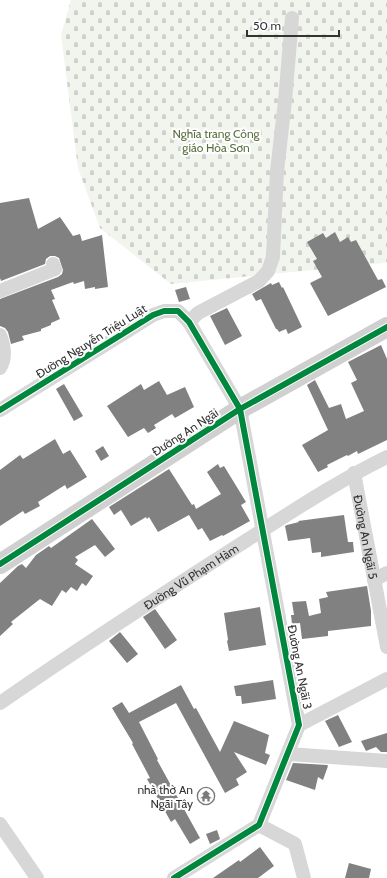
<svg xmlns="http://www.w3.org/2000/svg" width="387" height="878" font-family="Cabin,sans-serif">
<style>
.cemetery{fill:url(#cemetery-stones)}
.building{fill:#818181}
.lines{fill:none;stroke-linecap:round;stroke-linejoin:round}
.street{stroke:#d7d7d7;stroke-width:14}
.secondary{stroke:#d0d0d0;stroke-width:20}
.cycleway-casing{stroke:#fff;stroke-width:8}
.cycleway{stroke:#00873e;stroke-width:6}
.labels{text-anchor:middle;dominant-baseline:central;stroke-width:4;stroke-linejoin:round;paint-order:stroke}
.park-label{font-size:12px;fill:#56703f;stroke:#fff}
.street-label{font-size:12px;fill:#333;stroke:#fff}
.poi-label{font-size:12px;fill:#333;stroke:#fff;text-anchor:end}
</style>
<defs>
<pattern id="cemetery-stones" width="16" height="16" patternUnits="userSpaceOnUse"><rect width="16" height="16" fill="#f1f5ed"/><path d="M2 7V4a2 2 0 0 1 4 0v3zM10 15v-3a2 2 0 0 1 4 0v3z" fill="#cfd2cc"/></pattern>
</defs>
<rect width="100%" height="100%" fill="#fff"/>
<path class="cemetery" d="M71 0H387V262L384 263 171 284 100 228 78 168 61 35Z"/>
<path class="building" d="M29 198 38 229 60 217 73 236 80 234 82 241 102 235 108 287 95 289V287L85 289 84 281 74 284 73 282 51 290 55 299 52 300 60 319 51 323V325L41 329V331L22 336 24 340 11 344 8 332 5 328 0 326V299L58 277 62 274 63 270 59 258 55 256H50L46 259 45 264 1 281 0 278V203Z
M335 232 340 242 348 237 351 242 356 240 378 280 382 279 386 287 328 316 310 283 322 277 313 261 317 259 307 242 323 233 326 238Z
M279 282 282 288 283 287 302 327 288 334 286 329 279 332 277 329H276L261 299 256 301 252 294 271 283 272 285Z
M186 287 190 299 179 302 175 290Z
M227 308 242 336 225 345 210 316Z
M381 345 387 359V440L358 454 357 451 348 456 347 455 327 465 328 467 318 472 302 445 328 430 307 385 315 380 329 408 341 404 346 419 364 411 351 383 357 380 348 362Z
M159 381 167 395 185 387 194 407 175 418 172 414 154 425 156 428 148 433 144 428 128 437 107 406 141 384 144 390Z
M64 384 83 416 74 421 56 389Z
M55 439 63 454 70 450 87 477 67 489 65 485 38 502 40 506 25 514 23 511 0 526V470L20 455 23 459Z
M103 446 109 456 101 461 95 451Z
M218 464 220 468 224 466 246 502 241 505 250 521 223 536 222 535 210 541 202 528 198 530 189 515 158 532 149 517 147 519 146 517 131 526 121 510 114 515 109 507 169 469 192 505 194 504 196 509 221 494 207 472Z
M344 515 348 542H353L354 552 321 557V552L312 553 310 538 288 541 285 526 287 525 299 522 298 521Z
M92 519 115 549 105 557 95 545 75 557 78 560 75 564 93 576 86 586 82 583 77 591 71 587 66 593 62 590 52 606 40 599 11 622 13 624 0 636V583L18 566 22 564 26 568 36 555 49 546 51 548Z
M367 586 371 611V626L328 631V636L302 639 300 623 292 624 291 615H294L292 602 306 601 309 616 321 613 319 599 328 597 326 592Z
M260 607 266 645 229 651 227 641 228 640 224 613Z
M155 609 177 640 165 649 143 617Z
M120 632 138 654 127 663 109 641Z
M273 680 276 699 242 704 241 696H236L234 686Z
M181 685 194 709 196 708 220 752 234 721 269 735 265 753 270 755 266 765 234 752 247 772 236 779 239 785 225 793 176 703 139 722 158 759 157 760 200 838 190 844 175 819 171 822 147 779 150 778 132 744 133 743 112 708 122 702 129 713Z
M338 715 352 742 339 747 325 721Z
M387 733V752H381L376 747 366 751 361 741Z
M293 763 327 765 328 766 323 780 318 777 315 790 286 780Z
M217 830 220 839 210 844 206 834Z
M260 847 274 866 258 878H213L239 860 240 862Z
M349 863 371 869 369 878H345Z"/>
<g class="lines">
<g class="street">
<path d="M0 291 55 269 53 264"/>
<path d="M189 322 198 313 259 281 268 271 273 257 277 171 285 101 292 18"/>
<path d="M0 335C4 345 6 358 0 368"/>
<path d="M0 410 153 315 164 311H178L189 322 240 409 299 725 259 825 174 878"/>
<path id="s1" d="M354 473 387 647"/>
<path d="M374 580 387 573"/>
<path id="s2" d="M0 703C81 647 164 593 247 540 293 511 338 481 387 457"/>
<path d="M299 725 387 679"/>
<path d="M289 754 387 761"/>
<path d="M0 824 37 878"/>
<path d="M259 825 295 844 304 878"/>
</g>
<path class="secondary" d="M0 564 240 409 387 327"/>
<defs>
<path id="cycleway" d="M0 410 153 315 164 311H178L189 322 240 409 299 725 259 825 174 878
M0 564 240 409 387 327"/>
</defs>
<use href="#cycleway" class="cycleway-casing"/>
<use href="#cycleway" class="cycleway"/>
</g>
<defs>
<symbol id="temple-ring" viewBox="-11 -11 22 22"><circle r="9.5" fill="#fff" stroke="#7a7a7a" stroke-width="1.5"/><path d="M0-6L5-2H3V0L6.5 2.5H4V6H1.5V3h-3V6H-4V2.5H-6.5L-3 0V-2H-5Z" fill="#7a7a7a"/></symbol>
</defs>
<g fill-rule="evenodd">
<use href="#temple-ring" x="196" y="786" width="20" height="20"/>
</g>
<g class="labels">
<g class="park-label">
<text x="216" y="133">Nghĩa trang Công<tspan x="216" dy="14">giáo Hòa Sơn</tspan></text>
</g>
<g class="street-label">
<text transform="translate(91 341) rotate(-32)">Đường Nguyễn Triệu Luật</text>
<text transform="translate(185 432) rotate(-33)">Đường An Ngãi</text>
<text stroke="none"><textPath href="#s1" startOffset="65">Đường An Ngãi 5</textPath></text>
<text stroke="none"><textPath href="#s2" startOffset="229">Đường Vũ Phạm Hàm</textPath></text>
<text transform="translate(300 667) rotate(79)">Đường An Ngãi 3</text>
</g>
<g class="poi-label">
<text x="193" y="789">nhà thờ An<tspan x="193" dy="14">Ngãi Tây</tspan></text>
</g>
</g>
<path d="M247 30v6h92v-6" fill="none" stroke="#333333" stroke-width="2"/>
<text x="253" y="30" font-size="12" fill="#333333" stroke="#ffffff" stroke-width="3" paint-order="stroke">50 m</text>
</svg>
